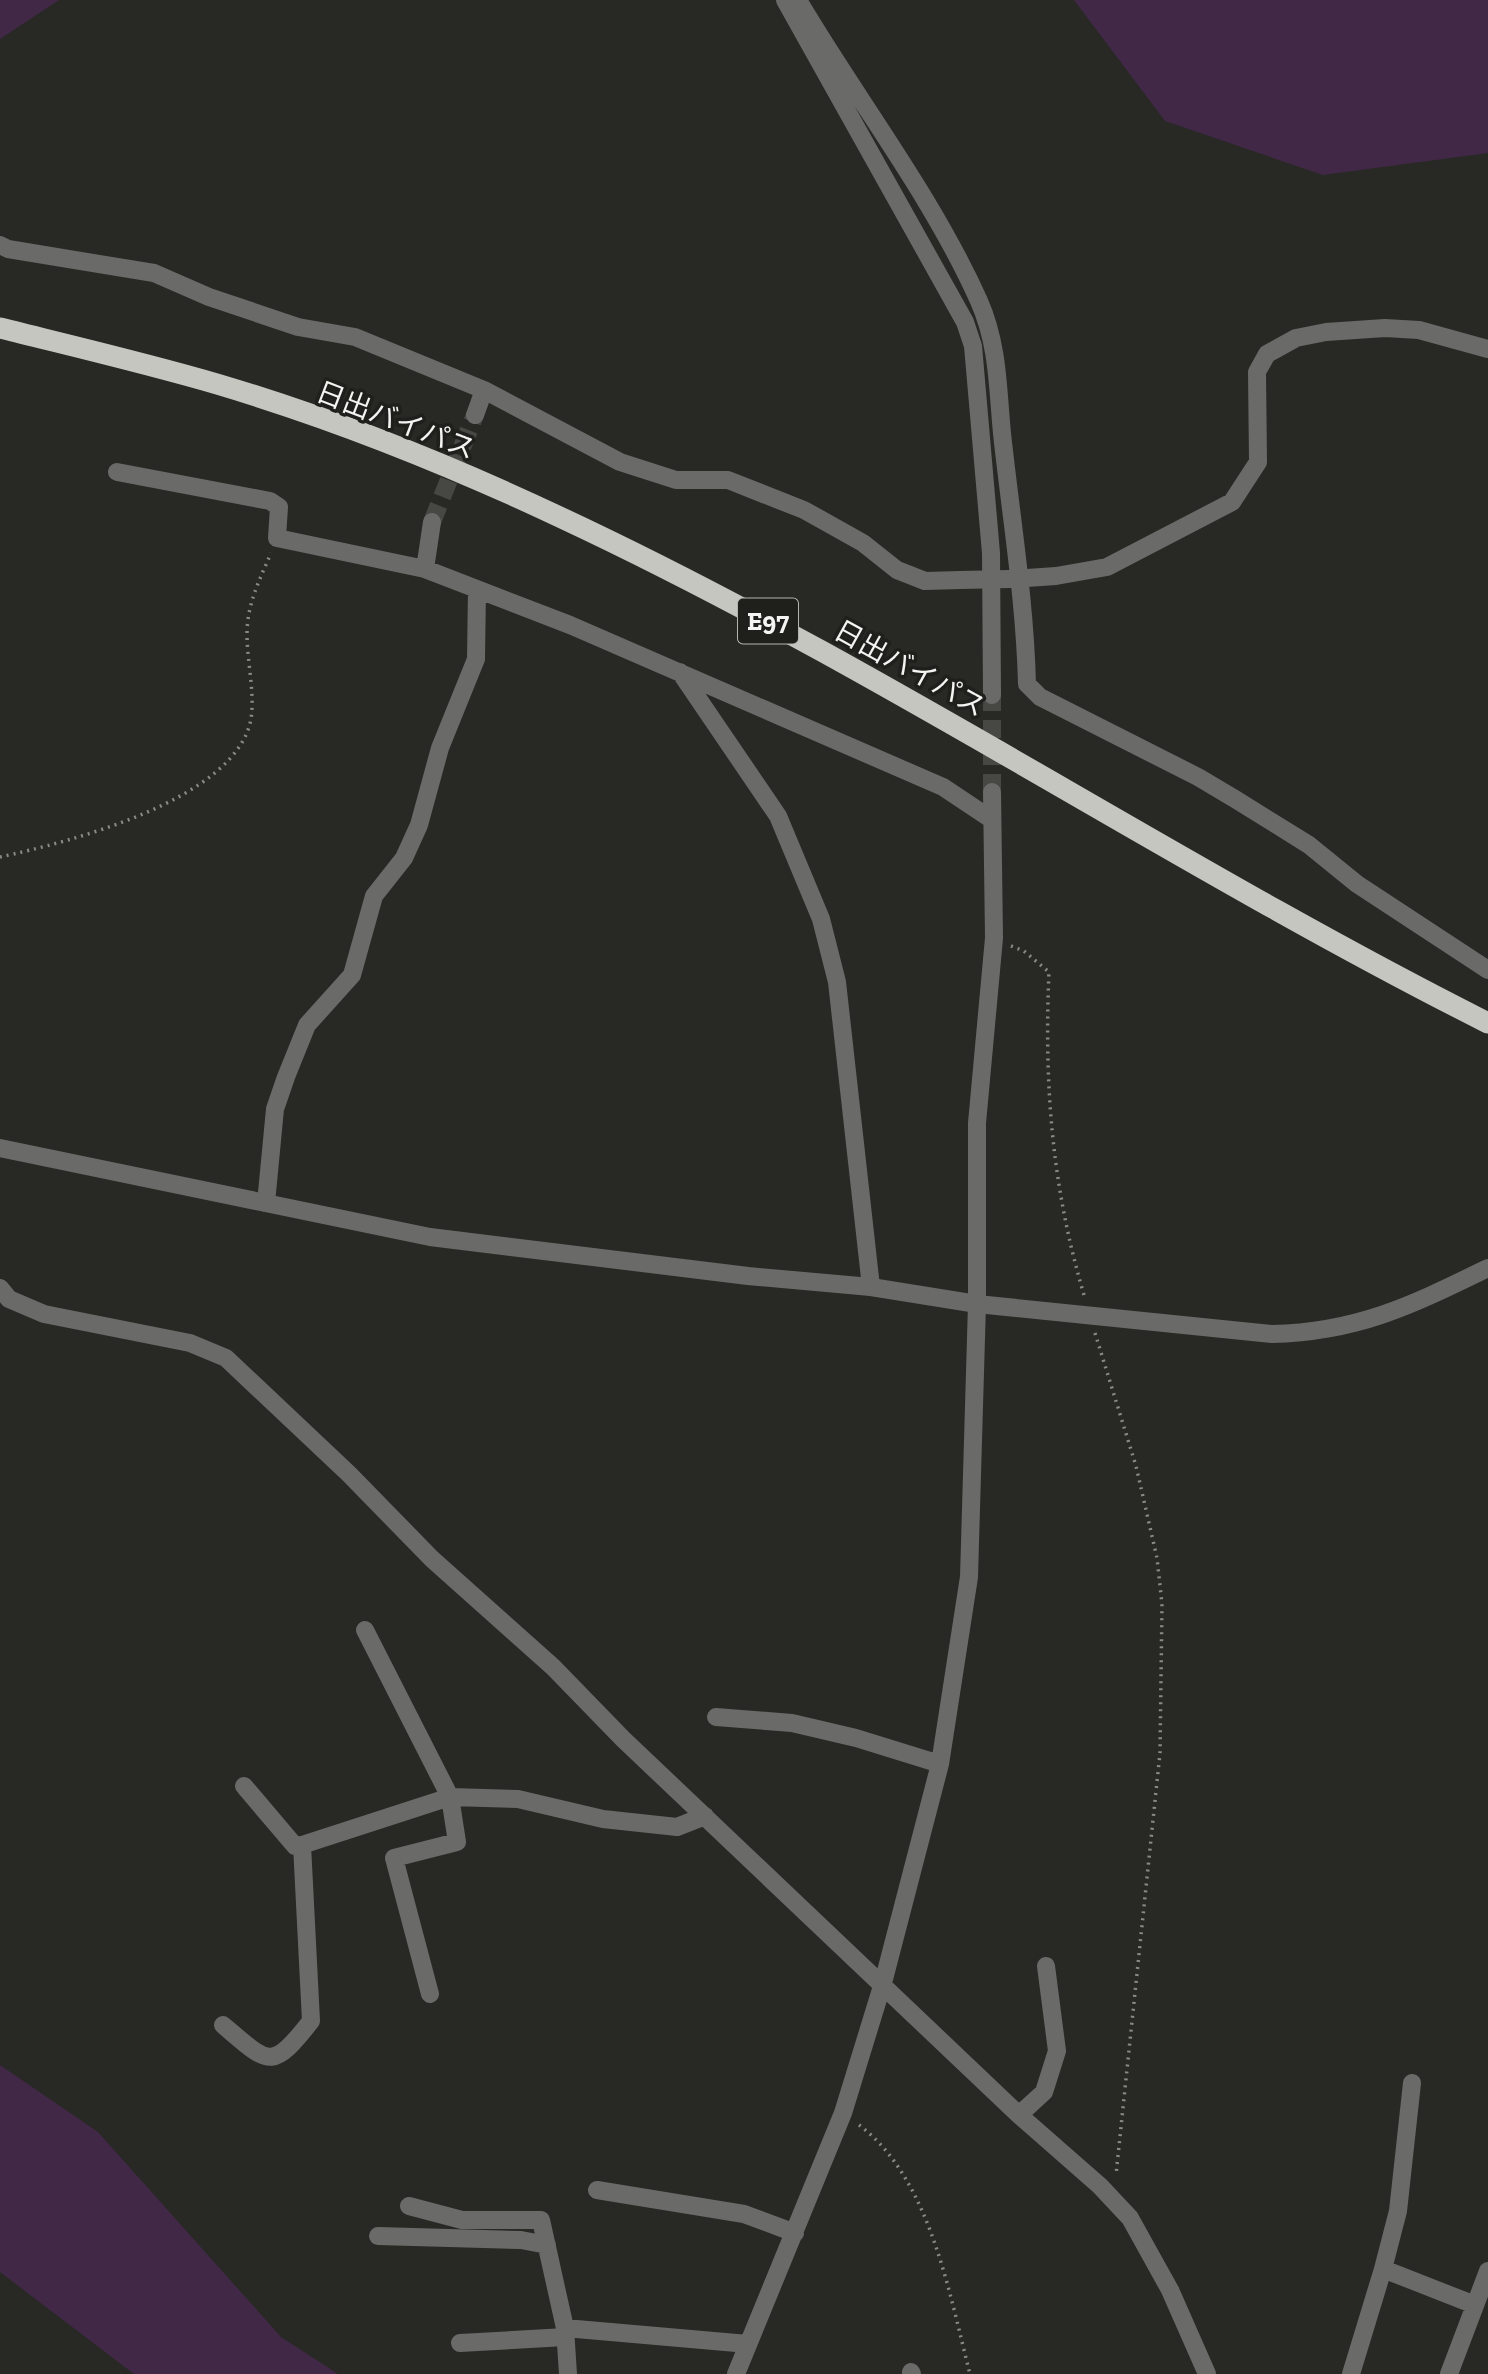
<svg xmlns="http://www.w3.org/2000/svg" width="1488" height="2374" font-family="'Zilla Slab','Noto Sans JP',serif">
	<rect width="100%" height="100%" fill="#282924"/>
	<path fill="#412847" d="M0,0H59L0,39Z
		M1074,0H1488V153L1323,175L1165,121Z
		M0,2065L98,2132L281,2337L338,2374H134L0,2272Z"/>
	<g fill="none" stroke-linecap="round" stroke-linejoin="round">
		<path stroke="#474843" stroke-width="18" stroke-dasharray="18 9" stroke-linecap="butt" d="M432,522L475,415
			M992,792V695"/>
		<path stroke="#898a86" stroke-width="3.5" stroke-dasharray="2 5" stroke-linecap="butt" d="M0,857C69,842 236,800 251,719C255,692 247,662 247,634C247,604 260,579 271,553
			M1011,946L1024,951L1049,972C1044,1085 1052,1187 1084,1295
			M1095,1333L1136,1466L1157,1558L1162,1604L1160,1753L1116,2175
			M859,2125C930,2178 949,2293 970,2374"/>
		<path stroke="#6a6a68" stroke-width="18" d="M785,0L965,322L973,346L991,553L992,695
			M798,0C857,100 931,194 979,301C1001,351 997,399 1004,451C1013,530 1025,605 1027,684L1040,697L1198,777L1235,799L1309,845L1357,884L1488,970
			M0,245L8,249L154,273L209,297L298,327L355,337L484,390L620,462L676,480H728L804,510L863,543L897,570L925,581L960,580
			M475,415L484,390
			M117,472L270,501L279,507L277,538L425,569L570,625L943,787L991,819
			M425,569L432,522
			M1013,579L1056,576L1107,567L1232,502L1258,462L1257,372L1267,354L1296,338L1326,332L1385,328L1419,330L1488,349
			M680,672L778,816L821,919L837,982L871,1287
			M266,1203L275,1109L286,1077L307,1025L352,975L374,896L404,858L419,825L440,748L476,659L477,589
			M0,1288L9,1299L44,1314L190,1343L226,1358L349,1474L432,1559L553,1667L623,1739L1019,2115L1100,2186L1130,2218L1170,2290L1207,2374
			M716,1717L792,1723L856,1738L940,1764
			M244,1786L295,1846L302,1845
			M430,1994L394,1858L457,1842L450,1797L518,1799L603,1819L677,1827L705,1816
			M223,2025C269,2064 271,2072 311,2021L302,1845L450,1797L365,1630
			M1019,2115L1044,2092L1057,2051L1046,1966
			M597,2190L744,2214L795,2233
			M409,2206L462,2220H541L565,2328L748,2344
			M378,2236L521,2240L547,2245
			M1383,2269L1398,2211L1412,2083
			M565,2328L568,2374
			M460,2343L565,2337
			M911,2372L912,2374
			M736,2374L843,2113L883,1983L940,1764L969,1577L977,1304V1123L994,938L992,792
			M1351,2374L1383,2269L1475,2305
			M1449,2374L1488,2271"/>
		<path stroke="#6a6a68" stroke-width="18" d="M0,1148L430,1237L748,1276L871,1287L977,1304L1272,1334C1358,1332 1412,1305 1488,1268"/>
		<path stroke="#c5c6c0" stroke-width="21" d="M0,328C72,346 145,363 217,384C335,419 452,466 564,519C882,668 1174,865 1488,1023"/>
		<path stroke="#6a6a68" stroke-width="18" d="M960,580L1010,579"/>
	</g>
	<g text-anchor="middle" stroke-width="7" stroke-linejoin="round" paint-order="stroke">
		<rect fill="#1f1f1b" stroke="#b4b5b2" stroke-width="2" x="738" y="598.5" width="60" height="45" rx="5"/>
		<g font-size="26" font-weight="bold" fill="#f4f5f2">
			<text x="768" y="630">E97</text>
		</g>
		<g font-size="28" fill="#f4f5f2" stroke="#1f1f1b">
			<text transform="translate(396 420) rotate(21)" y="10">日出バイパス</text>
			<text transform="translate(910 668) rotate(29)" y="10">日出バイパス</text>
		</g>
	</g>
</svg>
